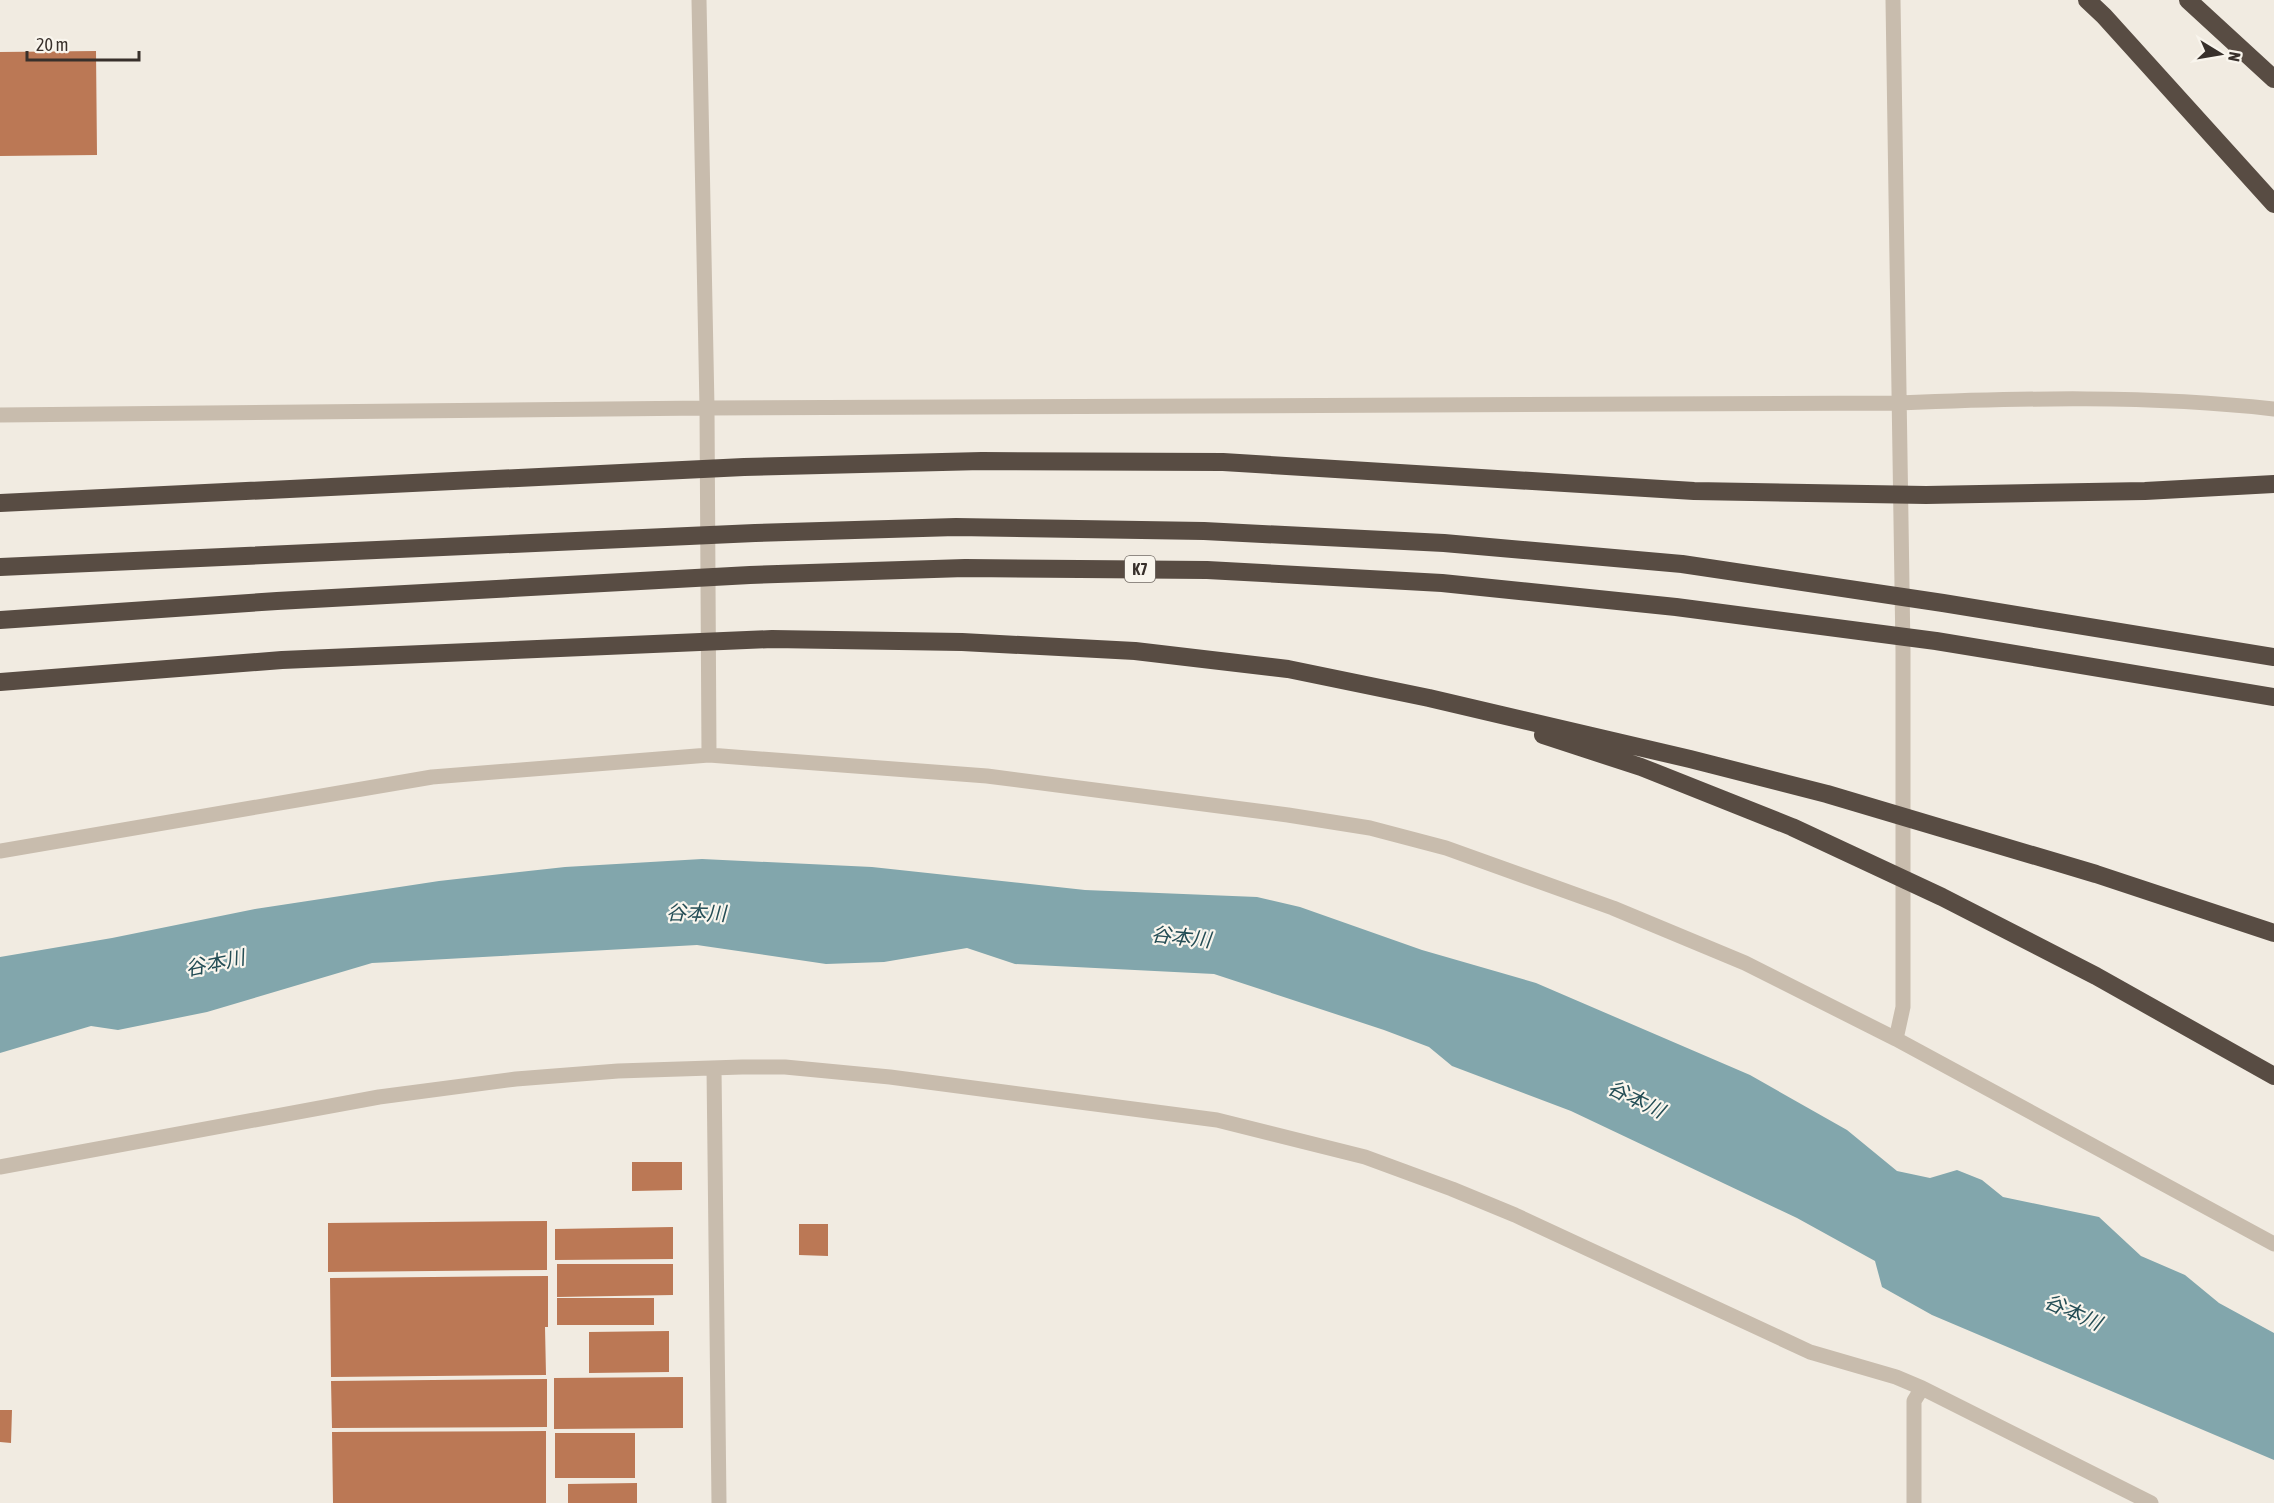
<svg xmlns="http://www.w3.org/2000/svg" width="2274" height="1503" font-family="'Asap Condensed','Noto Sans JP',sans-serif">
	<rect width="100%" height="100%" fill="#f1ebe1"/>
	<path fill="#82a6ac" d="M702,859L872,867L1085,890L1257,897L1300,907L1422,950L1536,983L1750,1075L1847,1130L1897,1171L1930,1178L1957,1170L1982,1180L2003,1197L2099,1217L2141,1256L2185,1275L2219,1303L2274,1333V1460L1932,1315L1882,1287L1875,1261L1797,1218L1571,1111L1452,1066L1429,1047L1384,1030L1214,974L1015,964L967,948L884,962L826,964L697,945L392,962L372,963L207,1012L118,1030L91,1026L0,1053V957L112,938L255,909L439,881L565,867Z"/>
	<path fill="#bb7855" d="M96,51L97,155L0,156V52Z
		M632,1162H682V1190L632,1191Z
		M547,1221V1270L328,1272V1223Z
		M799,1224H828V1256L799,1255Z
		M673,1227V1259L555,1260V1229Z
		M557,1264H673V1295L557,1297Z
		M548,1276V1327H545L546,1375L331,1377L330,1278Z
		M557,1298H654V1325H557Z
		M669,1331V1372L589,1373V1332Z
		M683,1377V1428L554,1429V1378Z
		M547,1379V1427L332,1428L331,1381Z
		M0,1410H12L11,1443L0,1442Z
		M546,1431V1503H333L332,1432Z
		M555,1433H635V1478H555Z
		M637,1483V1503H568V1484Z"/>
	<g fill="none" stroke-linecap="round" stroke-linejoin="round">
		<path stroke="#c8bcad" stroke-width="15" d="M699,0L707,408L709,755
			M1893,0L1903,651V1007L1896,1039
			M0,415L707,408L1898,403C2023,398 2149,395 2274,409
			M0,851L432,777L709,755L987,776L1288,815L1370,828L1446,848L1613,908L1745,963L1896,1039L2274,1244
			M714,1068L719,1503
			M0,1167L379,1097L516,1079L618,1071L742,1067H785L890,1077L1217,1120L1365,1157L1452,1189L1515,1215L1810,1352L1896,1377L1922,1388L2151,1503
			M1914,1503V1401L1922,1388"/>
		<path stroke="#584c43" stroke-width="18" d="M2087,0L2104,16L2274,204
			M2188,0L2274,79
			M0,503L744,467L982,461L1223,462L1694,491L1926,495L2145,491L2274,484
			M0,567L755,533L956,527L1204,531L1444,543L1682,564L1943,603L2274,657
			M0,620L277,601L750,575L965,568L1207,570L1442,583L1676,607L1936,641L2274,697
			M0,682L282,660L772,639L962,642L1135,651L1288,669L1429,698L1690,759L1827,794L2096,874L2274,933
			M1543,735L1641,767L1792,827L1942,897L2096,976L2274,1076"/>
	</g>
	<g text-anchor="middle" stroke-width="4.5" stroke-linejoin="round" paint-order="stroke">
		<rect fill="#f9f5ed" stroke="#726b65" stroke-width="1.5" x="1125" y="556" width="30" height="26" rx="4.5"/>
		<g font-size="16" font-weight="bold" fill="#38302b">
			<text x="1140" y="575">K7</text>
		</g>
		<g font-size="20" font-style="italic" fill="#244d55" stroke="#f9f5ed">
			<text transform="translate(696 913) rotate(1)" y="7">谷本川</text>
			<text transform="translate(1181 937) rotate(6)" y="7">谷本川</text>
			<text transform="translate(215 963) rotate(-12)" y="7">谷本川</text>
			<text transform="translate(1636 1099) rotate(26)" y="7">谷本川</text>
			<text transform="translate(2073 1312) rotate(24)" y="7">谷本川</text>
		</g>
	</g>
	<g transform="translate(2220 54) rotate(101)" stroke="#f9f5ed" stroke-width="4.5" paint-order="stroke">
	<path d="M0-4.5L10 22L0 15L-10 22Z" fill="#38302b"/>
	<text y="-9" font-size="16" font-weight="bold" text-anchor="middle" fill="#38302b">N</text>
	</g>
	<path d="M27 51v9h112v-9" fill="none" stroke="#38302b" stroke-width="3"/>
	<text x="36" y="51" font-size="18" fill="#38302b" stroke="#f9f5ed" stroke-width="4.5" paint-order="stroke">20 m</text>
</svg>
